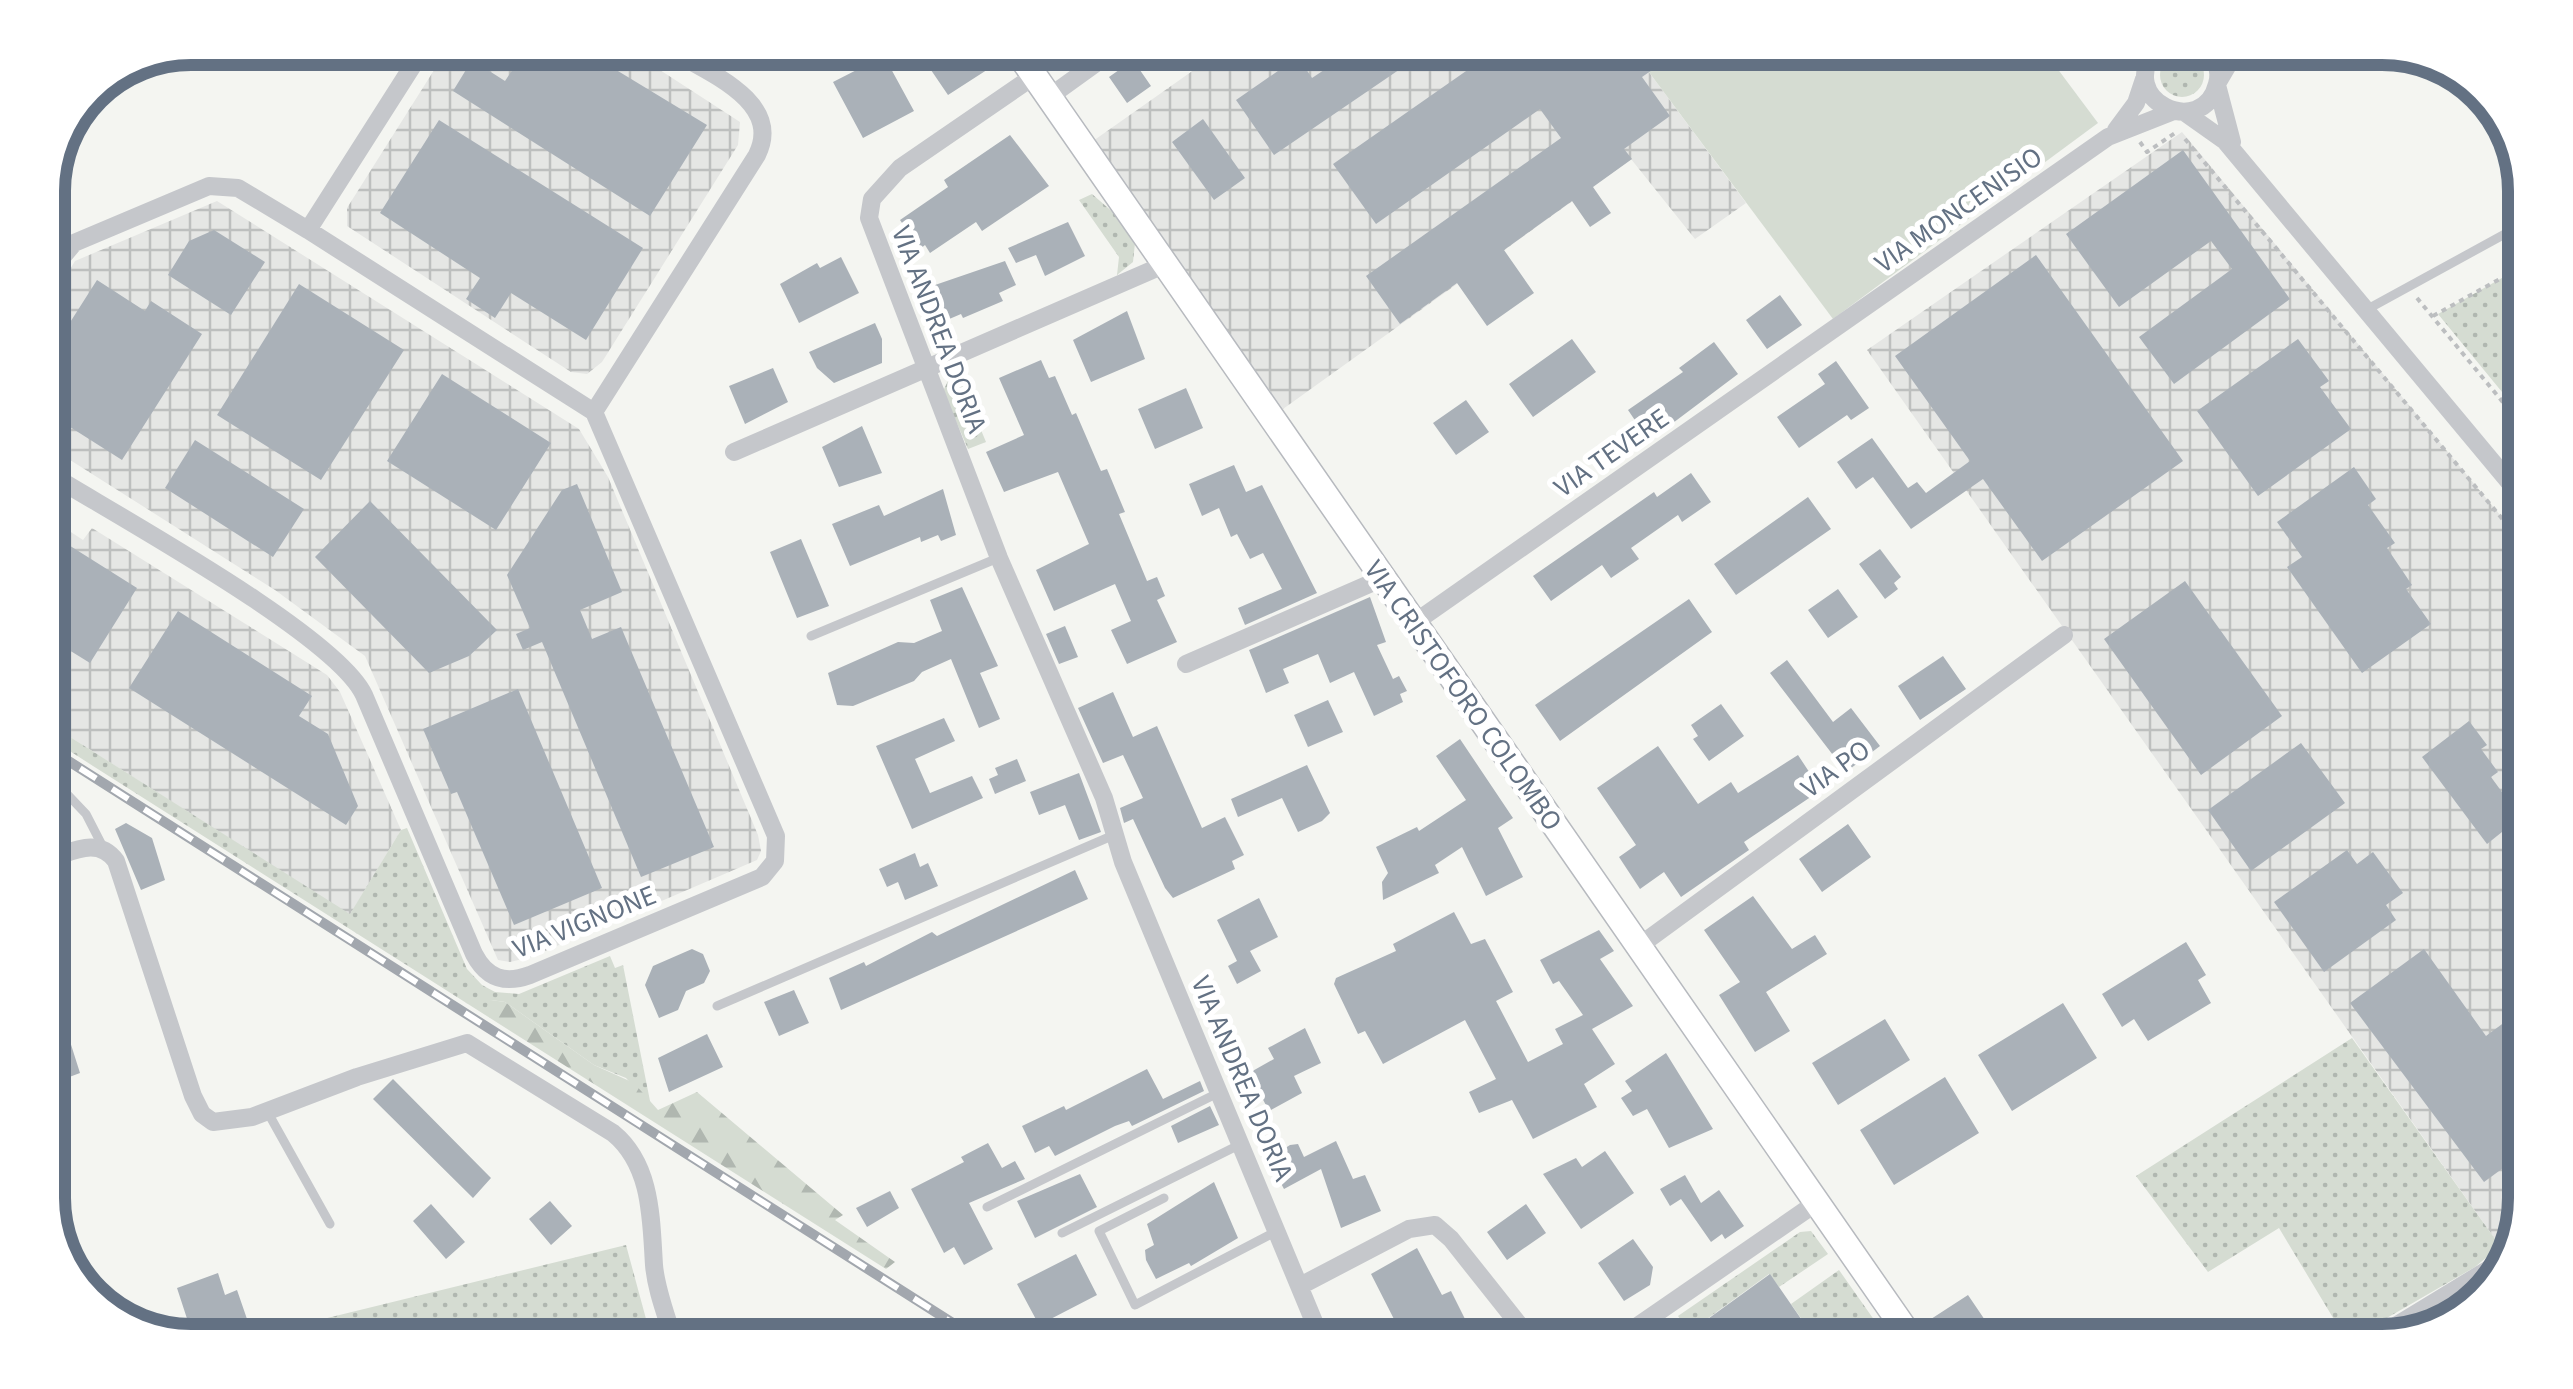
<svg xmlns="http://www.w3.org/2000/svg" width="2573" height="1389" font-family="'Source Sans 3',sans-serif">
	<defs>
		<pattern id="industrial-grid" width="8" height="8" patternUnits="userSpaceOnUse" patternTransform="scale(2.5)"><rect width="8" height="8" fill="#e5e6e4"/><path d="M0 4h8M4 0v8" fill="none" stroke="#bdbfbe"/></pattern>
		<pattern id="grass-dots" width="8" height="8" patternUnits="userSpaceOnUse" patternTransform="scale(2.5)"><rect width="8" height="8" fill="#d5dcd2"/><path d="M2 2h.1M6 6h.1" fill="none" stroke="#b0b7b0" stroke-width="1.8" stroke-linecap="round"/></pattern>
		<pattern id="forest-firs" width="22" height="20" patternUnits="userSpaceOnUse" patternTransform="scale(2.5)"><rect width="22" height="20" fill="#d5dcd2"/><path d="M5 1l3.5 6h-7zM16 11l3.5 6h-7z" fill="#b0b7b0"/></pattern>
	</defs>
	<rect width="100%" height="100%" fill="#f4f5f1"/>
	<path fill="url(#industrial-grid)" d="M448,48H626L740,122L738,145L602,362L587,374L571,372L347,226V208Z
		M1225,48H1631L1746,203L1695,239L1631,159L1283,409L1093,141Z
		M2182,132L2525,545V1198L2517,1236L2500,1246L1867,350Z
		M217,201L579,429L608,477L758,835L761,851L757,860L531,957L510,962L498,960L365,656L275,590L48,446V306L75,261Z
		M48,517L83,540L92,528L327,675L340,692L401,830L350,915L48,723Z"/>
	<path fill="url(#grass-dots)" d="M2160 75a22 22 0 1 1 44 0a22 22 0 1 1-44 0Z
		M1092,194L1115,214L1135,243L1133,262L1117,275L1119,257L1079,200Z
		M2525,265V420L2438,314Z
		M959,377L986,442L968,449L943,391L948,381Z
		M48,723L350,914L401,830L407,828L467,969L482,985L495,992L519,994L610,956L615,968L623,965L651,1106L626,1078L594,1065L505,1002L491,1000L490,1018L93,766L48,737Z
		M2352,1038L2500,1246L2475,1267L2347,1341L2279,1228L2208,1272L2136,1176Z
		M1811,1231L1828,1254L1779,1287L1769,1274L1689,1332L1678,1316L1800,1232Z
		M626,1245L652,1341H269L266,1333Z
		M1839,1270L1889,1341H1817L1791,1304Z"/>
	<path fill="url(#forest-firs)" d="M491,1000L505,1002L594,1065L634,1083L658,1110L697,1092L843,1215L835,1220L895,1262L886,1269L490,1018L485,1010Z"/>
	<path fill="#d5dcd2" d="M1631,48H2042L2098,123L1833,319Z"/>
	<path fill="#aab1b8" d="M527,48H580L707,125L650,216L453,91L472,60L505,81Z
		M916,48H980L993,66L948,95Z
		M1330,48H1431L1274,155L1236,100L1298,57L1312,78L1339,60Z
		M1499,48H1684L1642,77L1670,116L1624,149L1632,159L1593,187L1611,213L1590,227L1572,201L1504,250L1534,293L1487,326L1457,283L1400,324L1366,276L1561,138L1540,109L1376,224L1333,164Z
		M884,56L914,111L863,138L833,82Z
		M1133,60L1151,86L1127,103L1109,77Z
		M1203,119L1245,178L1214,200L1172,142Z
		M439,120L643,248L586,340L511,293L495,318L466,299L480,278L380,213Z
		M1010,135L1049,186L982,231L976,222L930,253L925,245L920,249L900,220L948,187L944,180Z
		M2183,150L2290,299L2174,384L2139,337L2232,269L2211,241L2119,307L2066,234Z
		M1068,222L1085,256L1045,276L1036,255L1016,263L1008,248Z
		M214,230L265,262L231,315L168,275L189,241Z
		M2036,255L2183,461L2042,561L1983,479L1911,529L1873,477L1856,489L1837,462L1872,438L1908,488L1917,482L1926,493L1970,461L1895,356Z
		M841,257L859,293L799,323L780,284L817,263L820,268Z
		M1005,261L1016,285L999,293L1003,301L963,318L961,314L947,320L935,285Z
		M97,280L145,311L151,301L202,334L122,460L48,413V357Z
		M299,284L404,350L321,480L217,415Z
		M1780,295L1802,325L1767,349L1746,320Z
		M1127,311L1145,359L1091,382L1073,340Z
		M875,323L882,339V363L834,383L817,368L809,352Z
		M1572,339L1596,372L1533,417L1509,384Z
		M2298,339L2329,381L2320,387L2351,429L2258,496L2197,411Z
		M1714,342L1738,374L1649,441L1628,410L1683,372L1679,368Z
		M1041,360L1049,378L1055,376L1072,415L1076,413L1101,471L1107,469L1125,512L1119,514L1147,581L1157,577L1165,596L1157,600L1177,642L1127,664L1111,630L1131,621L1115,584L1054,611L1036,570L1089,544L1058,472L1004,492L986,452L1024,435L999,378Z
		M1836,361L1869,408L1851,420L1847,415L1799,448L1777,417L1825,384L1818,374Z
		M773,368L788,402L745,424L729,386Z
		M442,374L551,443L496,530L387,461Z
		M1186,388L1203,428L1155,449L1138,409Z
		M1466,400L1489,432L1456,455L1433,423Z
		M862,426L882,473L839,487L822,447Z
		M195,440L304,509L273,557L165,488Z
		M1234,465L1246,492L1262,485L1317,593L1245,625L1238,608L1282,589L1263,553L1250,559L1237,534L1231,537L1219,508L1202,516L1189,484Z
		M2354,467L2376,499L2368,505L2395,543L2387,548L2412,585L2406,589L2431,624L2362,673L2287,567L2302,557L2277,522Z
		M1691,473L1711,502L1682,522L1678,515L1631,548L1639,559L1611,578L1602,565L1551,601L1533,576L1654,492L1657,497Z
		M577,484L622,592L580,610L592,639L621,627L714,847L641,877L542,642L523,650L516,634L530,628L507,575L562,490Z
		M943,489L956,535L941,541L938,535L921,542L920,537L850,566L832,524L879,505L884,516Z
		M1808,497L1831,529L1736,595L1714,564Z
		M370,501L497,630L469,656L429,673L315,557Z
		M48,532L137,588L90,663L48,637Z
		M801,539L829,606L797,618L770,552Z
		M1880,549L1901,577L1894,583L1898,589L1885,599L1859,564Z
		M2185,581L2282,716L2201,775L2104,639Z
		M962,587L998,666L980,673L1000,719L979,728L951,659L922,672L914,681L853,706L837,705L828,673L898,642L914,643L942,631L930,600Z
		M1838,589L1858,617L1828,638L1808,610Z
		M1370,597L1386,642L1377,645L1393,679L1399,676L1407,691L1400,694L1403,702L1374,716L1354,672L1330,683L1318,654L1283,669L1289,683L1266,693L1249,650Z
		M1689,599L1712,632L1560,741L1535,705Z
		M178,611L312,696L299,716L328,734L358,806L346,825L129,688Z
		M1065,626L1078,657L1059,664L1046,634Z
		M1943,656L1966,689L1920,720L1898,686Z
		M1787,660L1833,722L1851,708L1880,746L1846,772L1770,673Z
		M518,689L602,888L514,925L457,792L451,794L423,729Z
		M1113,692L1133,737L1157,726L1202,828L1225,817L1244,855L1232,861L1235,869L1173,898L1165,888L1133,819L1124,823L1120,808L1143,798L1123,755L1103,763L1078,708Z
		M1328,700L1343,732L1308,747L1294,715Z
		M1721,704L1744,736L1709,761L1693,739L1698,736L1691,725Z
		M944,718L955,741L915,759L930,793L972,776L983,798L912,829L876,746Z
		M2469,721L2487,745L2481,749L2498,772L2491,777L2510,803L2504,807L2525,835L2512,844L2502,832L2487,844L2422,757Z
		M1460,739L1513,818L1498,828L1523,877L1486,896L1462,847L1435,865L1439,873L1383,900L1382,882L1388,873L1376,847L1417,827L1419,831L1466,800L1436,756Z
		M2301,743L2345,803L2251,871L2208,810Z
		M1658,746L1698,804L1731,782L1738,793L1798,755L1821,790L1744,842L1749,850L1681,897L1664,872L1640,889L1619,857L1636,845L1597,788Z
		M1017,759L1026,781L995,794L989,779L998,775L995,768Z
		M1307,765L1330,813L1322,821L1298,832L1282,798L1238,817L1231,799Z
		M1079,773L1101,832L1079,840L1065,805L1039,815L1030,792Z
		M126,823L152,838L165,880L141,890L115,829Z
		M1848,824L1871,857L1822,892L1799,859Z
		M2347,850L2357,864L2373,852L2403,893L2386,905L2396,920L2324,972L2274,902Z
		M915,853L920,867L928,863L938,886L905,900L898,882L887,887L879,869Z
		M1075,870L1088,899L841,1010L829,978L864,962L866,966L932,932L937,936Z
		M1753,896L1792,949L1815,935L1827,954L1766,992L1790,1031L1755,1052L1719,995L1740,982L1704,930Z
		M1259,898L1278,937L1250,951L1261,971L1237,984L1228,966L1237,961L1217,920Z
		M1454,912L1471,944L1485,939L1513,992L1496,1001L1528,1062L1563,1044L1555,1029L1583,1015L1559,981L1553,984L1540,960L1599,930L1614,951L1600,959L1633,1006L1592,1029L1615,1064L1584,1084L1597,1107L1533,1139L1512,1100L1479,1113L1469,1092L1496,1079L1465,1020L1383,1064L1365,1031L1358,1034L1334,984L1336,978L1396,951L1393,944Z
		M2186,942L2206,975L2198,980L2211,1003L2148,1041L2134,1019L2122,1027L2102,994Z
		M692,949L703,954L710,971L704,983L686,991L678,1010L659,1018L645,985L653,966Z
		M2424,949L2486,1036L2525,1007V1152L2484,1182L2350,1003Z
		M794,990L809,1023L779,1036L764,1002Z
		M2063,1003L2097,1058L2012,1111L1978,1055Z
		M61,1013L80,1073L48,1085V1018Z
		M1885,1019L1910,1060L1838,1105L1812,1063Z
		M1305,1028L1321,1063L1294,1076L1302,1093L1269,1111L1249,1073L1274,1059L1268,1048Z
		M707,1034L723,1067L669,1092L658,1058Z
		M1666,1053L1713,1129L1669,1148L1647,1109L1633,1116L1621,1098L1632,1091L1625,1081Z
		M1147,1069L1163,1099L1200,1081L1204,1091L1132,1126L1129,1121L1115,1126L1055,1156L1049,1146L1035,1153L1022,1126L1064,1106L1066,1110Z
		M1945,1077L1979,1133L1894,1185L1860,1130Z
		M393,1079L491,1178L473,1198L373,1099Z
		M1210,1106L1219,1125L1178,1143L1171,1126Z
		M1336,1141L1353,1179L1365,1175L1381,1211L1341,1228L1321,1169L1284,1189L1268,1159L1290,1145L1298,1144L1304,1157Z
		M988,1143L1002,1168L1015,1161L1025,1179L969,1203L993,1249L964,1265L954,1247L944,1253L911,1189L964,1162L961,1157Z
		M1605,1151L1634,1193L1581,1229L1543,1174L1576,1158L1582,1167Z
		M1080,1174L1097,1207L1035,1238L1017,1201Z
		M1685,1175L1701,1203L1719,1190L1744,1226L1725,1239L1722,1234L1711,1242L1681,1199L1670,1206L1660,1189Z
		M1214,1182L1238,1238L1191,1266L1189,1263L1156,1279L1146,1260L1145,1250L1154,1245L1147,1224Z
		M890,1191L899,1208L867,1227L856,1208Z
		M550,1201L572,1226L551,1245L529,1219Z
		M431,1204L465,1242L446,1259L413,1221Z
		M1526,1204L1546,1233L1507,1260L1487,1232Z
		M1633,1239L1653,1267L1650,1285L1624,1301L1598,1263Z
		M1417,1248L1442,1295L1451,1291L1467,1323L1430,1342H1369L1398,1327L1371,1274Z
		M1076,1254L1097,1295L1039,1325L1017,1284Z
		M218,1273L225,1295L237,1290L247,1319L194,1340L177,1288Z
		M1770,1274L1817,1342H1772L1762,1327L1741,1342H1676Z
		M1968,1295L1989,1326L1966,1342H1946L1931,1319Z"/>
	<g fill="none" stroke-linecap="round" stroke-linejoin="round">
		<g stroke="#b7babf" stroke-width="28">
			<path id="secondary" d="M1015,48L1913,1341"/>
		</g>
		<path stroke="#bcbec0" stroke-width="4" stroke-dasharray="5 5" stroke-linecap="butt" d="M2185,139L2525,546
			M2140,142L2147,152L2175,133
			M2417,298L2525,429
			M2433,316L2525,265"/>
		<path stroke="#c5c7cb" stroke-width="9" d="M2366,310L2525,223
			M811,636L998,558
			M48,774L86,814L104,849
			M717,1006L1114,835
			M267,1111L330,1224
			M1164,1198L1099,1231L1135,1305L1277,1231
			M987,1207L1218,1093
			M1062,1233L1241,1144"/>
		<path stroke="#c5c7cb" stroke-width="18" d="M2157,48C2113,100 2203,141 2217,84C2221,70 2216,58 2206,48
			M1034,76L900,168L872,199L869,218L999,558L1104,798L1123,862L1322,1341
			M2218,82L2238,48
			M2217,85L2232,142
			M1049,97L1117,48
			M2184,112L2225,141L2525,501
			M2116,130L2136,103L2144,79
			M308,230L594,412
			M48,274L74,243L209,186L238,188L308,230L424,48
			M734,452L1166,264
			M48,473C114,514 336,635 364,695L474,954C487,979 505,984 530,975L762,877L775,861L776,836L594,412L757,155C784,100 704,71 667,48
			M1414,623L2108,137L2174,111
			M1186,664L1383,578
			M48,859C72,852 98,836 116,861L193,1096L202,1114L213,1122L252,1117L357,1077L467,1043L613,1133C652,1165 651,1219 654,1265C656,1290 667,1317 674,1341
			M1639,946L2064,635
			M1300,1286L1409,1229L1435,1225L1451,1239L1532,1341
			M1616,1341L1816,1203
			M2371,1341L2512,1255"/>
		<use href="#secondary" stroke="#fff" stroke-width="25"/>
		<g stroke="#a2a7ae" stroke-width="10">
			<path id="rail" d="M48,748L981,1341"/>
		</g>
		<use href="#rail" stroke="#fff" stroke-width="6" stroke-dasharray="19" stroke-linecap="butt"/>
	</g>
	<g text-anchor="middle" stroke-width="10" stroke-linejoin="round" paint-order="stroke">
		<g font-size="28" fill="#637183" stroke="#fff">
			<text transform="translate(1958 209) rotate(-35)" y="10">VIA MONCENISIO</text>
			<text transform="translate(940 329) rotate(69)" y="10">VIA ANDREA DORIA</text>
			<text transform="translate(1611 452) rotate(-35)" y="10">VIA TEVERE</text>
			<text transform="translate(1464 695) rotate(55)" y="10">VIA CRISTOFORO COLOMBO</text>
			<text transform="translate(1835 768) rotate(-36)" y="10">VIA PO</text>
			<text transform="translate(584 921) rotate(-22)" y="10">VIA VIGNONE</text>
			<text transform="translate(1243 1078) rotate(67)" y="10">VIA ANDREA DORIA</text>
		</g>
	</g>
	<path d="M0 0H2573V1389H0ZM191 65H2382A126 126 0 0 1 2508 191V1198A126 126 0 0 1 2382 1324H191A126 126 0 0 1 65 1198V191A126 126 0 0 1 191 65Z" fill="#fff" fill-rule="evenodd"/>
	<path fill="none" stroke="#637183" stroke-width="12" d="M191 65H2382A126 126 0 0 1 2508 191V1198A126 126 0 0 1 2382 1324H191A126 126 0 0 1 65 1198V191A126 126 0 0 1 191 65Z"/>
</svg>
